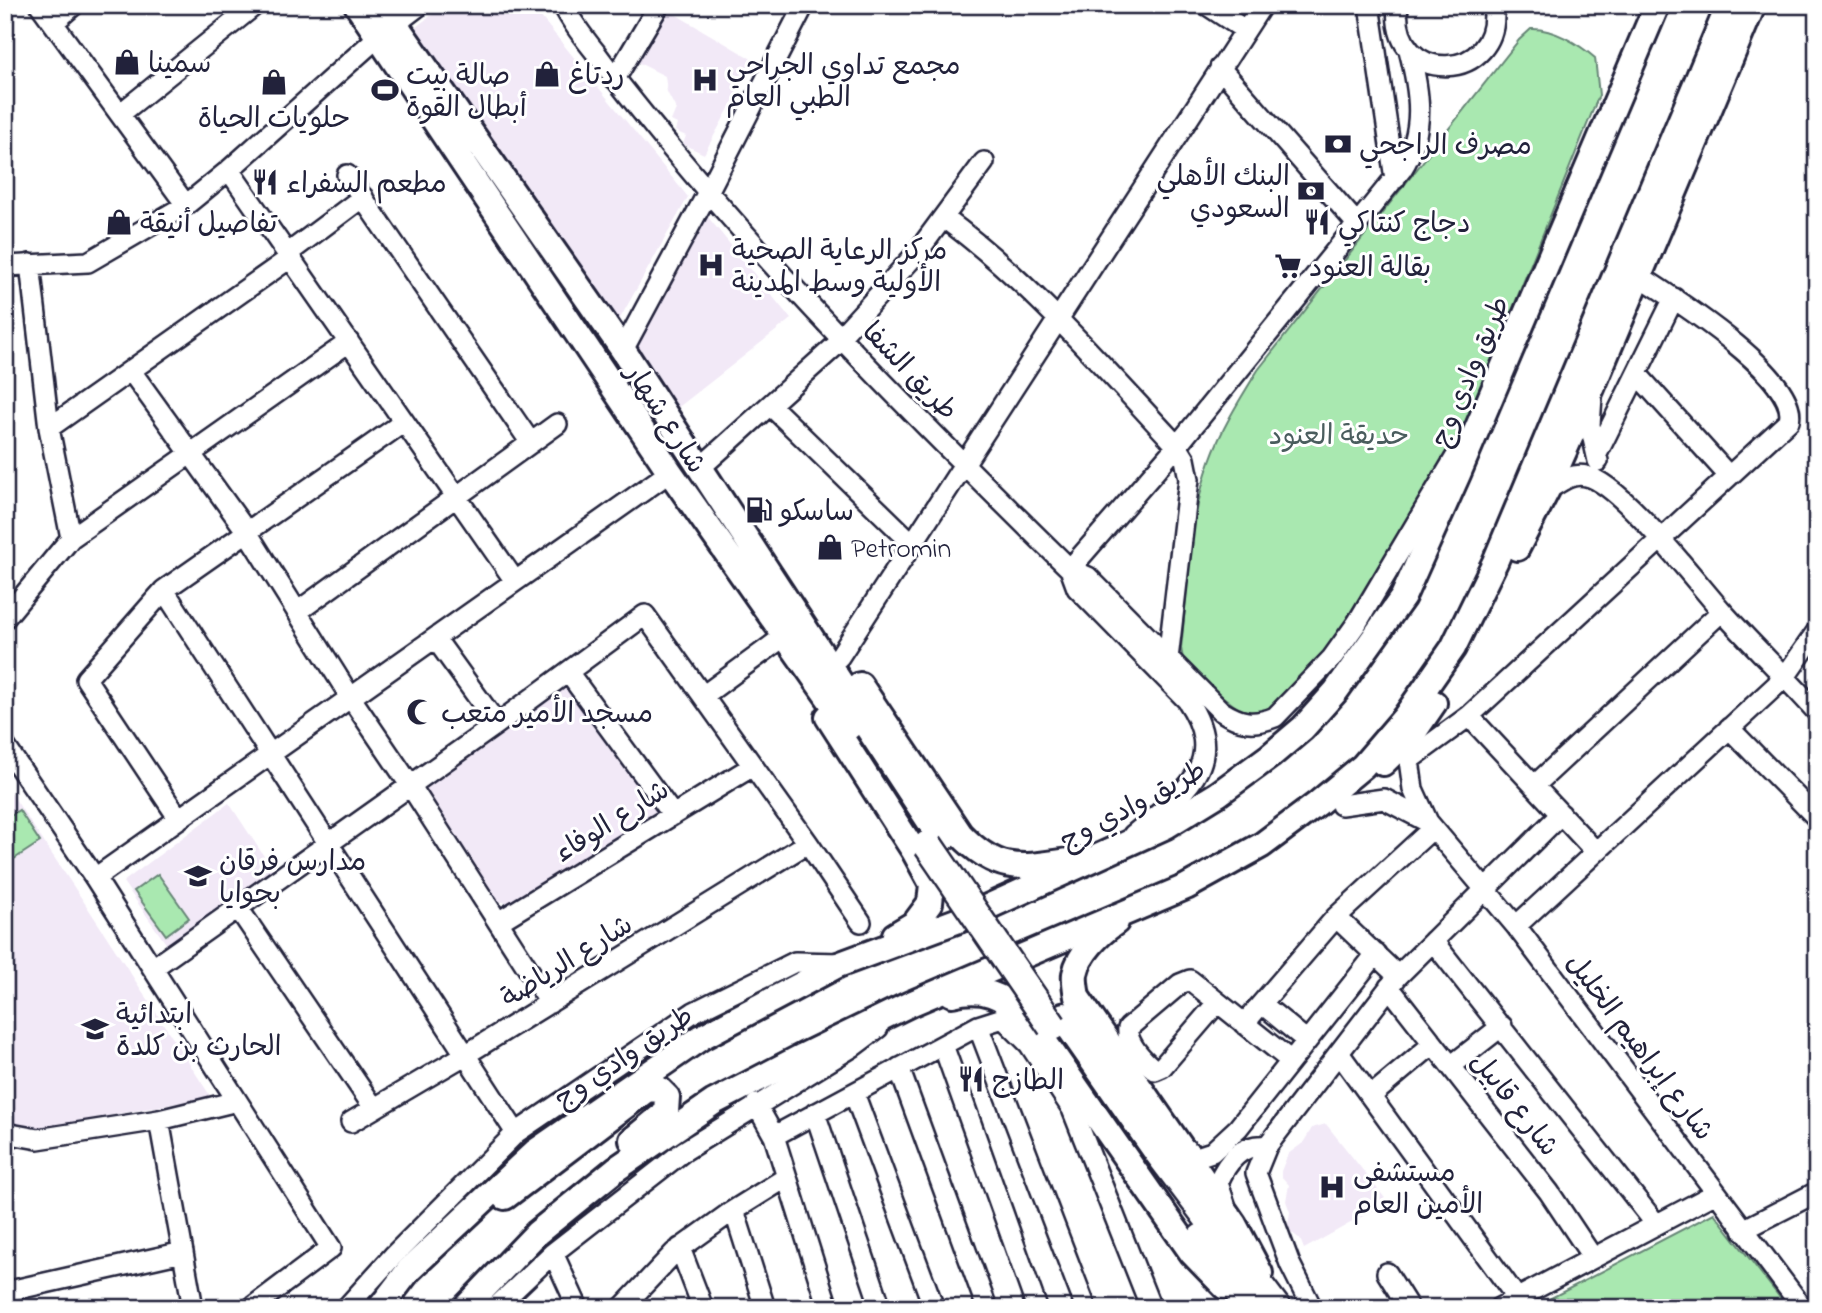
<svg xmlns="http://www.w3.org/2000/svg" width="1822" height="1313" font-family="'Indie Flower','Playpen Sans Arabic',sans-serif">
	<rect width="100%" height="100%" fill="#fff"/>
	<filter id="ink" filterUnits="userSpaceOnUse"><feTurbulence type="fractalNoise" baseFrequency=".0143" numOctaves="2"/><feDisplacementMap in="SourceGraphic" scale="14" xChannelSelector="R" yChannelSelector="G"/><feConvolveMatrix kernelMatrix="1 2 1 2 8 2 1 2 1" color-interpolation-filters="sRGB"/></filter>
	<g filter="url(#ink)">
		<path fill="#f2e9f7" d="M445,5H531L688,197L618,322L412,30Z
			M663,7L755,61L704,154L683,144L686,136L675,131L677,124L671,121L676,109L667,92L665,76L637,62Z
			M703,211L791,319L671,413L631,348Z
			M564,683L661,814L521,900L508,903L498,901L491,896L425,788L426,783Z
			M5,784L88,908L211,1097L36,1129L5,1123Z
			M229,803L273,870L167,945L123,882Z
			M1326,1124L1388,1202L1304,1249L1300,1239L1291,1232L1288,1225L1290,1212L1286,1201L1289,1185L1281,1176V1171L1288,1154L1303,1143L1312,1128Z"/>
		<path fill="#a9e8b0" stroke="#668576" stroke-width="2" d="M1531,29C1553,28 1579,44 1595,58L1599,95L1471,412L1328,651L1269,714L1244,713L1201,680L1183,659L1181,648C1188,586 1189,520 1210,461C1221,429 1240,399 1258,370L1519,40Z
			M19,810L40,842L5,865V819Z
			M158,874L189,918L166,935L134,891Z
			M1714,1213L1788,1308H1532Z"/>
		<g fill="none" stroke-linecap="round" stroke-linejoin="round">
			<g stroke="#22223b" stroke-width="24">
				<path id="minor" d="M40,5L186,205
					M563,5C572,23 584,38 596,53C620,86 646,117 672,149C795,297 932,434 1070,569L1088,577L1221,711C1240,723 1253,726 1275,717L1332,658L1357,623L1455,458
					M1207,5L1245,30
					M1369,5L1395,179
					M1398,5C1389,89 1505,83 1493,5
					M53,23L74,5
					M1220,68L1357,224
					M615,79L659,5
					M120,114L255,5
					M229,170L515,581
					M347,175L531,443
					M944,218C1031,282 1103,367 1177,446L1185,459L1189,479L1168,659
					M287,254L363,197
					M30,264L49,428L71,538
					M5,266L88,262L186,205L229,170L378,37L420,5
					M841,336L916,254L984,162
					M623,350L708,192L804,5
					M131,371L247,532L351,698L410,785L550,1003
					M1637,374L1728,475
					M1592,397L1590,425L1598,461
					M771,406L912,543
					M49,428L290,258
					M1597,454L1674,298
					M700,468L843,339
					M1547,490C1559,483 1572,472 1586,476C1621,483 1695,581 1721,610C1752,645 1786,677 1817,712
					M1070,569L1177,446L1402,169C1426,131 1420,92 1409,50
					M1070,569L1077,588L1187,700C1231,766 1180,795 1133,835
					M164,590L516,1133
					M297,612L557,424
					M5,618L71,538L349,342
					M435,638L497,724
					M839,657L1262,5
					M568,672L673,815
					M703,696L786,635
					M1469,716L1596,852
					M1729,728L1817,818
					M5,746L95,878L331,1248L251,1308
					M1411,748L1409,760L1413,789L1428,822L1516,926L1803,1308
					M1409,760L1469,716L1789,421C1801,378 1670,296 1638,275
					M1534,786L1722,611
					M1341,805L1384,799L1428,822
					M179,819L86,679L164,590L404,422
					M95,878L670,472
					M238,908L374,1108
					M1336,917L1398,976
					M498,922L753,766
					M1516,926L1785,677L1817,631
					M1433,941L1656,1224
					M153,968L497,724L645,615L808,843L861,922
					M1389,987L1549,1192L1593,1258
					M1217,1003L1162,1067L1155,1070C1143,1060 1126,1043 1128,1028L1180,984L1190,980L1291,1061
					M1262,1004L1307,1041
					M1244,1024L1336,917L1433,828
					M978,1026L1086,1308
					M943,1045L1037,1308
					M1339,1053L1517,1298
					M1451,1066L1502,1026
					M899,1068L987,1308
					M854,1093L934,1308
					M1371,1096L1433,1044
					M756,1104L774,1136
					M815,1113L881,1308
					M159,1120L193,1308
					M351,1122L465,1055L808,843
					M5,1133L38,1139L159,1120L237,1101
					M1183,1147L1197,1157L1212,1152L1238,1128L1376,954
					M1225,1204L1218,1183C1227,1161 1242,1143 1267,1146
					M734,1210L765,1308
					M1743,1230L1817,1192
					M680,1248L703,1308
					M553,1253L578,1308
					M1387,1273L1409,1308
					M5,1292L183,1252
					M346,1308L393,1256L516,1133L694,1012L795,962L842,963
					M495,1308L553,1253L684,1151L854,1046L878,1028
					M622,1308L674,1253L731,1212L787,1177
					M828,1308L774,1136L978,1026L1003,1018L1029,1044L1072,1109L1151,1308
					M1312,1308L1290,1264L1256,1173L1267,1146L1398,976L1561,814
					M1499,1308L1716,1193"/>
			</g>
			<g stroke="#22223b" stroke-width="30">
				<path id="major" d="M357,5L670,472L849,727
					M382,5L623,350L863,717
					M1517,548L1547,490L1592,388L1753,5
					M860,685L960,834C1000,876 1024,867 1076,860
					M828,717L914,851L932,884L930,903L915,923L895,935
					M1383,763L1412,735L1434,703
					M1116,922C1100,933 1079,953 1075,974C1074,981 1076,990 1077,997L1234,1224L1260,1273
					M952,994C984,986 1001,996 1026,1015L1192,1253L1225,1287
					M505,1197L645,1091L650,1089L660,1090L667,1097L666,1112L632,1140
					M380,1308L409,1270L535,1152L702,1037L838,965L959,920L1166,826L1218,794L1270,756L1303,728L1336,691L1403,597L1458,474L1657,5
					M465,1308L537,1233L616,1169L714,1102L803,1056L910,1004L1186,887L1262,845L1317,804L1363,766L1405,717L1453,648L1495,562L1729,5"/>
			</g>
			<g stroke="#22223b" stroke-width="33">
				<path id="highway" d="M863,717L942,837
					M1064,1017L1157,1150L1276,1308
					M1202,1238L1250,1308"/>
			</g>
			<use href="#minor" stroke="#fff" stroke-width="19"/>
			<use href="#major" stroke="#fff" stroke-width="24"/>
			<use href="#highway" stroke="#fff" stroke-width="28"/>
			<g stroke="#22223b" stroke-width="33" stroke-linecap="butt">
				<path id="highway-bridge" d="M928,845L1052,1026"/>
			</g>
			<use href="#highway-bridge" stroke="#fff" stroke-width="28"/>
		</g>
	</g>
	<defs>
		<g id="shop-bare" transform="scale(2.1)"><path d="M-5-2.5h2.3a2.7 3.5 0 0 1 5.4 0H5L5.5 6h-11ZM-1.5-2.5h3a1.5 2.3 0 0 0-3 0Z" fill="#22223b" stroke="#fff" stroke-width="2.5" paint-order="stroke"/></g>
		<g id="hospital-bare" transform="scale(2.1)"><path d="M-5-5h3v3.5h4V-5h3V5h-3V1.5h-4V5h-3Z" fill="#22223b" stroke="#fff" stroke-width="2.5" paint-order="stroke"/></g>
		<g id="stadium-bare" transform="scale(2.1)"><path d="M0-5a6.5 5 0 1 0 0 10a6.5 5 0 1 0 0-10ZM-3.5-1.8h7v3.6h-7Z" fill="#22223b" stroke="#fff" stroke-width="2.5" paint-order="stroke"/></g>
		<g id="bank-bare" transform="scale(2.1)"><path d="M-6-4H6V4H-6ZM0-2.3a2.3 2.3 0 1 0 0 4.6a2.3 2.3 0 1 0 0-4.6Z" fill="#22223b" stroke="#fff" stroke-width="2.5" paint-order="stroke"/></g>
		<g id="restaurant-bare" transform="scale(2.1)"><path d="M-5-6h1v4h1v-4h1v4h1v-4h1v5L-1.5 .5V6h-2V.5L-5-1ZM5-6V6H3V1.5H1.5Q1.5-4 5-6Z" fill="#22223b" stroke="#fff" stroke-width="2.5" paint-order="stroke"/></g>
		<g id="supermarket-bare" transform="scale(2.1)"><path d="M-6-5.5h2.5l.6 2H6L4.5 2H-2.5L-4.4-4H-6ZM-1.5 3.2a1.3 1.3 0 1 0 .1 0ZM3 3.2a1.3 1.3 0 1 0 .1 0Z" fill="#22223b" stroke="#fff" stroke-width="2.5" paint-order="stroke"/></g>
		<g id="fuel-bare" transform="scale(2.1)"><path d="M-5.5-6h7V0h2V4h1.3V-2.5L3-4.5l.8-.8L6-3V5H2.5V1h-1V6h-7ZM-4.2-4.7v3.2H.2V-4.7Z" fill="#22223b" stroke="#fff" stroke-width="2.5" paint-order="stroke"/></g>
		<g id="mosque-bare" transform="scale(2.1)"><path d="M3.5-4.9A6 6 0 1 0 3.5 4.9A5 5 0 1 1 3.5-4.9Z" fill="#22223b" stroke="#fff" stroke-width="2.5" paint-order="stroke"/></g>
		<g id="school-bare" transform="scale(2.1)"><path d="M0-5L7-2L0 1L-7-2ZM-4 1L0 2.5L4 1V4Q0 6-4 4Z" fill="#22223b" stroke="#fff" stroke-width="2.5" paint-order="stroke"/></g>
	</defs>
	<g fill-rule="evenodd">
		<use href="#shop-bare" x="127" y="62"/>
		<use href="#shop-bare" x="547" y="74"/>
		<use href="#hospital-bare" x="705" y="80"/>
		<use href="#shop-bare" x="274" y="82"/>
		<use href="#stadium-bare" x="385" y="90"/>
		<use href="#bank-bare" x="1338" y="144"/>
		<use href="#restaurant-bare" x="265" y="182"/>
		<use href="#bank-bare" x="1311" y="191"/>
		<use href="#shop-bare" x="119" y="222"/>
		<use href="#restaurant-bare" x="1317" y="222"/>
		<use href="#hospital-bare" x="711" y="265"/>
		<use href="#supermarket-bare" x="1288" y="266"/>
		<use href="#fuel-bare" x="759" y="510"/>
		<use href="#shop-bare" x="830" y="547"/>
		<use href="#mosque-bare" x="420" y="712"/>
		<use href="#school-bare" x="198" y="876"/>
		<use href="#school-bare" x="95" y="1029"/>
		<use href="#restaurant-bare" x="971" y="1079"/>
		<use href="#hospital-bare" x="1332" y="1187"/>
	</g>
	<g text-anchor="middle" stroke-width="6" stroke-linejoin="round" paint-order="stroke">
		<g font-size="28" fill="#22223b" stroke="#fff" text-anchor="start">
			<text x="148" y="72">سمينا</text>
			<text x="726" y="74">مجمع تداوي الجراحي<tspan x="726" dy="32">الطبي العام</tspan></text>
			<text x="406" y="84">صالة بيت<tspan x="406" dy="32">أبطال القوة</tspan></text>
			<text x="568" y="84">ردتاغ</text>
			<text x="274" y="127" text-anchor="middle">حلويات الحياة</text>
			<text x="1359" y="154">مصرف الراجحي</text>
			<text x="1290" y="185" text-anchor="end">البنك الأهلي<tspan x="1290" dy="32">السعودي</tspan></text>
			<text x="286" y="192">مطعم السفراء</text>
			<text x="140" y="232">تفاصيل أنيقة</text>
			<text x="1338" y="232">دجاج كنتاكي</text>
			<text x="732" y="259">مركز الرعاية الصحية<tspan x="732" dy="32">الأولية وسط المدينة</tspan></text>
			<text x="1309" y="276">بقالة العنود</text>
			<text x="780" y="520">ساسكو</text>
			<text x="851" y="557">Petromin</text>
			<text x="441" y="722">مسجد الأمير متعب</text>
			<text x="219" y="870">مدارس فرقان<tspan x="219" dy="32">بحوايا</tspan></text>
			<text x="116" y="1023">ابتدائية<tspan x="116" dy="32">الحارث بن كلدة</tspan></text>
			<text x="992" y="1089">الطازج</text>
			<text x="1353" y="1181">مستشفى<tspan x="1353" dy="32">الأمين العام</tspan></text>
		</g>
		<g font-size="28" fill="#22223b" stroke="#fff">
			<text transform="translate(911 370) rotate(46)" y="10">طريق الشفا</text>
			<text transform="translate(1469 371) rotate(-67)" y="10">طريق وادي وج</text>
			<text transform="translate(667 418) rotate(57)" y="10">شارع شهار</text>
			<text transform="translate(1132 804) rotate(-28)" y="10">طريق وادي وج</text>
			<text transform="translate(611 820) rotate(-32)" y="10">شارع الوفاء</text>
			<text transform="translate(566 960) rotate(-32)" y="10">شارع الرياضة</text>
			<text transform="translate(1641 1046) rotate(53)" y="10">شارع إبراهيم الخليل</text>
			<text transform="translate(623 1056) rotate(-34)" y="10">طريق وادي وج</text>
			<text transform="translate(1516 1103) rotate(52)" y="10">شارع قابيل</text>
		</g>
		<g font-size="28" fill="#4a5d5e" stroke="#fff">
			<text x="1339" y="444">حديقة العنود</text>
		</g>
	</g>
	<rect width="1822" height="1313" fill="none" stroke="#fff" stroke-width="28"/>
	<rect x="14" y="14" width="1794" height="1285" fill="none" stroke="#22223b" stroke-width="2.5" filter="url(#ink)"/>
</svg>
